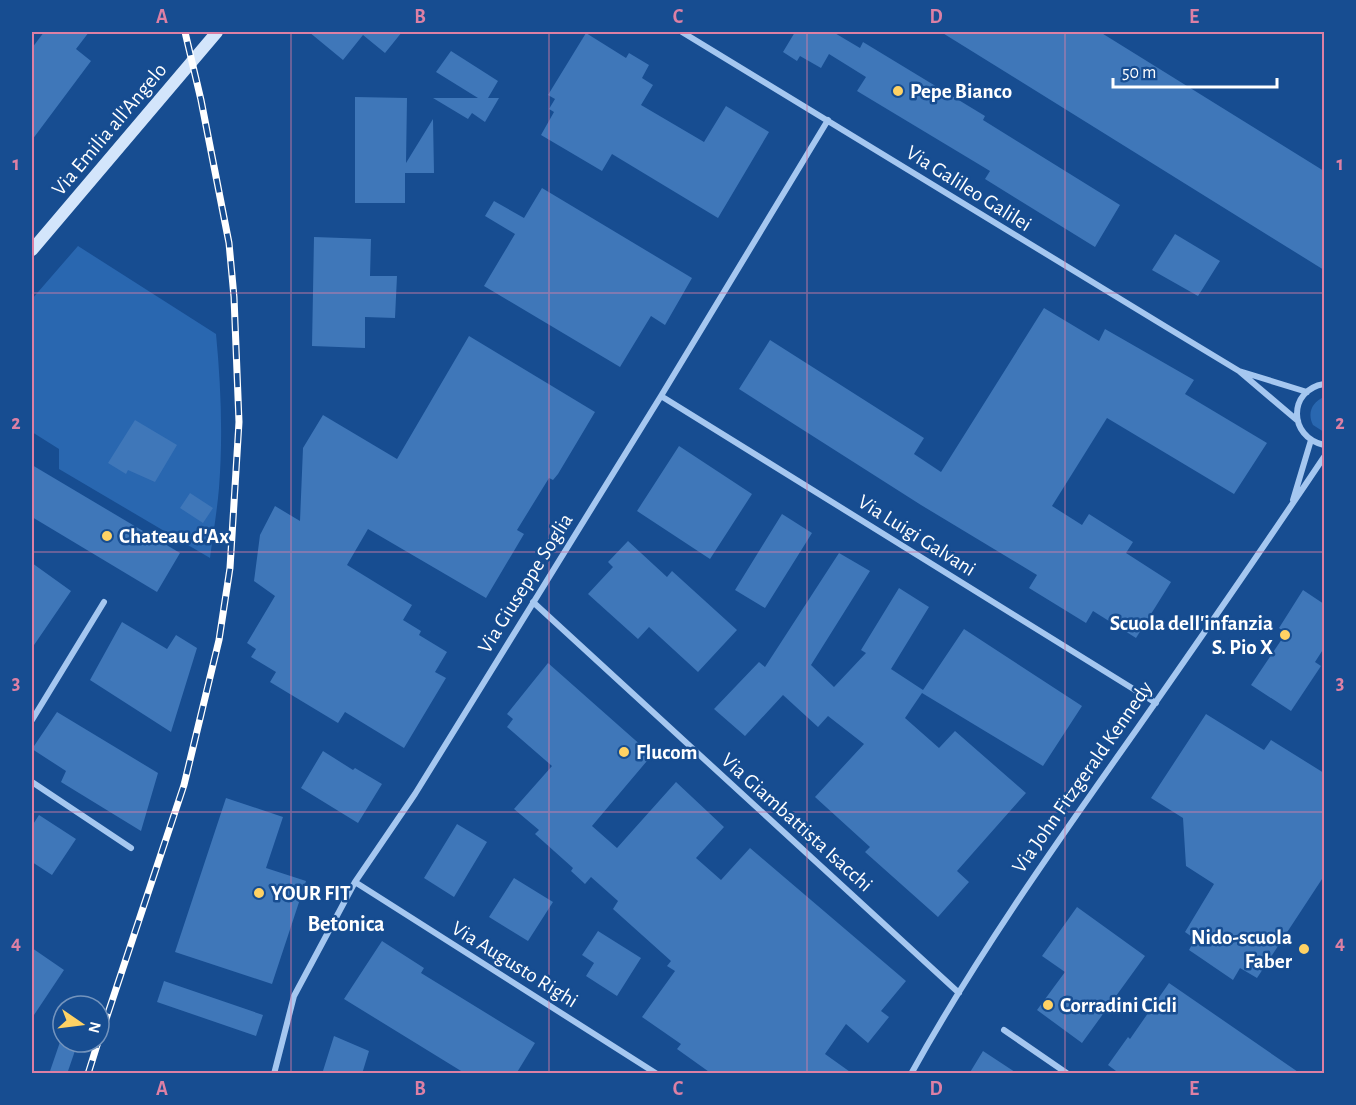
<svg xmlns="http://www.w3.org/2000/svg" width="1356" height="1105" font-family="'Alegreya Sans',sans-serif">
	<rect width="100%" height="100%" fill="#174d91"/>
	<path fill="#2967b0" d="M78,246L216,334C221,386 223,437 219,488C217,511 213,535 210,558L59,469V449L32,432V299Z
		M1324,397V432L1313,425C1307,413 1312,402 1324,397Z"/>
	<path fill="#3f77b9" d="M44,32H89L76,49L91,61L32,140V48Z
		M309,32H402L385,53L363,35L343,60Z
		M795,32H833L860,48L863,42L985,116L983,120L1120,205L1095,247L985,179L990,171L857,91L866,77L829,54L821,68L800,56L797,61L783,52Z
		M941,32H1100L1324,171V270Z
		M586,33L626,58L629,53L649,65L642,78L653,85L641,105L704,142L726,106L769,132L718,218L612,154L602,171L541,135L554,112L549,109L555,99L548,95Z
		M451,51L498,81L488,98H499L485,122L472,113L468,119L433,98H478L436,72Z
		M355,97L407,98L406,163L433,119L434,173H405V203H355Z
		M542,188L692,278L665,325L651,316L620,367L484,286L515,234L485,216L494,201L524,218Z
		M1175,234L1220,261L1198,296L1152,270Z
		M314,237L371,239L370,276H397L395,318L365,317V348L312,346Z
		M1044,308L1099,341L1105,329L1194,380L1185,394L1267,443L1234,494L1107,418L1052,506L1082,525L1089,514L1133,542L1126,553L1171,582L1136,638L1093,611L1086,623L1029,588L1037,575L921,505L739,389L770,340L924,438L914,454L941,472Z
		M469,336L595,412L558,474L553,480L549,478L517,530L524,534L486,598L368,529L347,565L412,605L403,620L421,631L419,635L447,652L435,672L446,678L404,748L345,712L338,723L270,682L276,672L251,657L256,649L247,643L275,596L254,581L260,535L275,506L300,521L303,448L323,415L397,459Z
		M135,420L177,445L155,482L128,470L126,474L108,463Z
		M679,446L752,494L710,559L637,511Z
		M32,465L180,553L157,592L32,517Z
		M190,493L213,508L203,523L180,508Z
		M782,514L812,533L765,608L735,590Z
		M628,541L667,577L672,571L737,630L698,672L649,627L638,639L588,594L613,567L608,562Z
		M839,553L870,571L811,665L834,687L866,653L861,650L899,588L929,607L891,669L923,690L964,629L1082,706L1043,766L922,693L905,718L939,748L955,731L1026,793L957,871L969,882L938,917L865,852L870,847L815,797L864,744L828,716L818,727L783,695L745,736L714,709L759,662L765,667Z
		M32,563L71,591L32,648Z
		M1303,590L1324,604V648L1315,662L1321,666L1291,711L1251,685L1286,633L1279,628Z
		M122,622L167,649L176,635L197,648L171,732L90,680Z
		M548,663L652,755L592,826L617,848L676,782L724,827L696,858L721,880L750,848L906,981L881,1011L889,1017L868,1043L846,1024L825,1054L853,1074H712L677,1049L681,1044L642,1017L675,971L667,966L671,961L613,909L618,901L591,877L585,884L571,871L573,868L535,834L539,830L514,809L552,766L507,727L513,719L507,714Z
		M57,712L158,773L141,831L61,782L66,771L32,749Z
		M1206,714L1264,750L1271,740L1324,773V876L1257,978L1240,968L1233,980L1189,950L1195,939L1185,932L1214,884L1186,866L1183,818L1151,798Z
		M323,751L353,770L355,768L382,784L358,823L301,788Z
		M226,798L283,817L266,868L306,881L272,984L175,952Z
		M39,815L76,839L52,875L32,862V826Z
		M457,824L487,842L454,897L424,878Z
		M514,878L553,902L528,941L489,917Z
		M1077,907L1145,956L1082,1043L1037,1010L1065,972L1042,956Z
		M598,931L641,958L617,996L586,976L594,963L582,955Z
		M382,941L424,968L421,973L535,1043L516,1074H466L344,999Z
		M32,948L64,970L32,1018Z
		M164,981L263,1015L256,1036L157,1002Z
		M1169,983L1301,1074H1120L1108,1065L1128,1037L1130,1039Z
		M334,1036L369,1051L362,1074H322Z
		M60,1042H78L67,1074H49Z
		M983,1051L1018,1074H969Z"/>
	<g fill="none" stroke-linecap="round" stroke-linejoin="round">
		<path stroke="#a5c7f0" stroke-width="6" d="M682,32C869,144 1053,259 1239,371
			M1324,384C1288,390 1288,437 1324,445
			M661,396L1156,703
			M1298,421L1239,371L1307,392
			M1293,500L1311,440
			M533,602L959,993
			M32,720L104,602
			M32,782L131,848
			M355,882L657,1074
			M1004,1030L1068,1074
			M274,1074L294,996L355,882L415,794L661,396L828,120
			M911,1074C978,953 1058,841 1137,729C1200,639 1263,548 1324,457"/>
		<path stroke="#d3e5fb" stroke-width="12" d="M32,250L217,32"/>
		<g stroke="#fff" stroke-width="7">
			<path id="rail" d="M99,1040L184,785L219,640L230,568L239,422L234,297L229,243L201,100L185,32
				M88,1074L98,1042"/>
		</g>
		<use href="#rail" stroke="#174d91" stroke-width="4.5" stroke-dasharray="14" stroke-linecap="butt"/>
	</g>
	<path fill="none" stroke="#dd80a5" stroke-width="1.5" stroke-opacity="0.55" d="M291,32V1074M549,32V1074M807,32V1074M1065,32V1074M32,293H1324M32,552H1324M32,812H1324"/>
	<g fill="#ffd264" stroke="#174d91" stroke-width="2">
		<circle cx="898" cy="91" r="6"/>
		<circle cx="107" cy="536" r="6"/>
		<circle cx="1285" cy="635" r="6"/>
		<circle cx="624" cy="752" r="6"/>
		<circle cx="259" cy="893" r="6"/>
		<circle cx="1304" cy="949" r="6"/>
		<circle cx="1048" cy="1005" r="6"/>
	</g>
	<g text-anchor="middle" stroke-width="5" stroke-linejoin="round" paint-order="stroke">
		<g font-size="21" font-weight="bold" fill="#fff" stroke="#174d91" text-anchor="start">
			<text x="910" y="98">Pepe Bianco</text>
			<text x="119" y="543">Chateau d'Ax</text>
			<text x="1273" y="630" text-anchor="end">Scuola dell'infanzia<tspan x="1273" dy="24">S. Pio X</tspan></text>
			<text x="636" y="759">Flucom</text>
			<text x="271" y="900">YOUR FIT</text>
			<text x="1292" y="944" text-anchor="end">Nido-scuola<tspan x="1292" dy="24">Faber</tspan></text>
			<text x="1060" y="1012">Corradini Cicli</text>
		</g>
		<g font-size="21" fill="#fff" stroke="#174d91">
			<text transform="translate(109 129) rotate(-50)" y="7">Via Emilia all'Angelo</text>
			<text transform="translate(969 188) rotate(32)" y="7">Via Galileo Galilei</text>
			<text transform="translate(917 535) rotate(32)" y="7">Via Luigi Galvani</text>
			<text transform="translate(525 583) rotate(-58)" y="7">Via Giuseppe Soglia</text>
			<text transform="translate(1082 777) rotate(-55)" y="7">Via John Fitzgerald Kennedy</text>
			<text transform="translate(797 822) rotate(42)" y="7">Via Giambattista Isacchi</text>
			<text transform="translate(515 964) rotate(32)" y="7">Via Augusto Righi</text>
		</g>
		<g font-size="22" font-weight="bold" fill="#fff" stroke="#174d91">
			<text x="346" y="931">Betonica</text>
		</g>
	</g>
	<rect width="1356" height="1105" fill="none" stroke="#174d91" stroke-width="66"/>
	<g transform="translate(81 1024) rotate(104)"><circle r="28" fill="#174d91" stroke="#7494bd" stroke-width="1.5"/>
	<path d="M0-4.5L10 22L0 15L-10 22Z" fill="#ffd264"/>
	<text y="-9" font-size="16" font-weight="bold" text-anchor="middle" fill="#ffffff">N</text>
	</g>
	<path d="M1113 78v9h164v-9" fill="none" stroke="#ffffff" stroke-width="3"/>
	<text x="1122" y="78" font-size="18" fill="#ffffff" stroke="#174d91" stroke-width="4.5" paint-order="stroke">50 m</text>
	<rect x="33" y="33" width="1290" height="1039" fill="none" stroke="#dd80a5" stroke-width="2"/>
	<g font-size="20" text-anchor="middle" font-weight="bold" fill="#dd80a5">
		<text x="162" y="23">A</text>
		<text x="420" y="23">B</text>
		<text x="678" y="23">C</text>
		<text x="936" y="23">D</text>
		<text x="1194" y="23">E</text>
		<text x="16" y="170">1</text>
		<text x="1340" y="170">1</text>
		<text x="16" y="429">2</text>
		<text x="1340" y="429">2</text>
		<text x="16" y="689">3</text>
		<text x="1340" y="689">3</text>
		<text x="16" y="949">4</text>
		<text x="1340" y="949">4</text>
		<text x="162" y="1095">A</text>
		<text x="420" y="1095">B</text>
		<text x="678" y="1095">C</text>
		<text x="936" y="1095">D</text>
		<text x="1194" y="1095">E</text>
	</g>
</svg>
